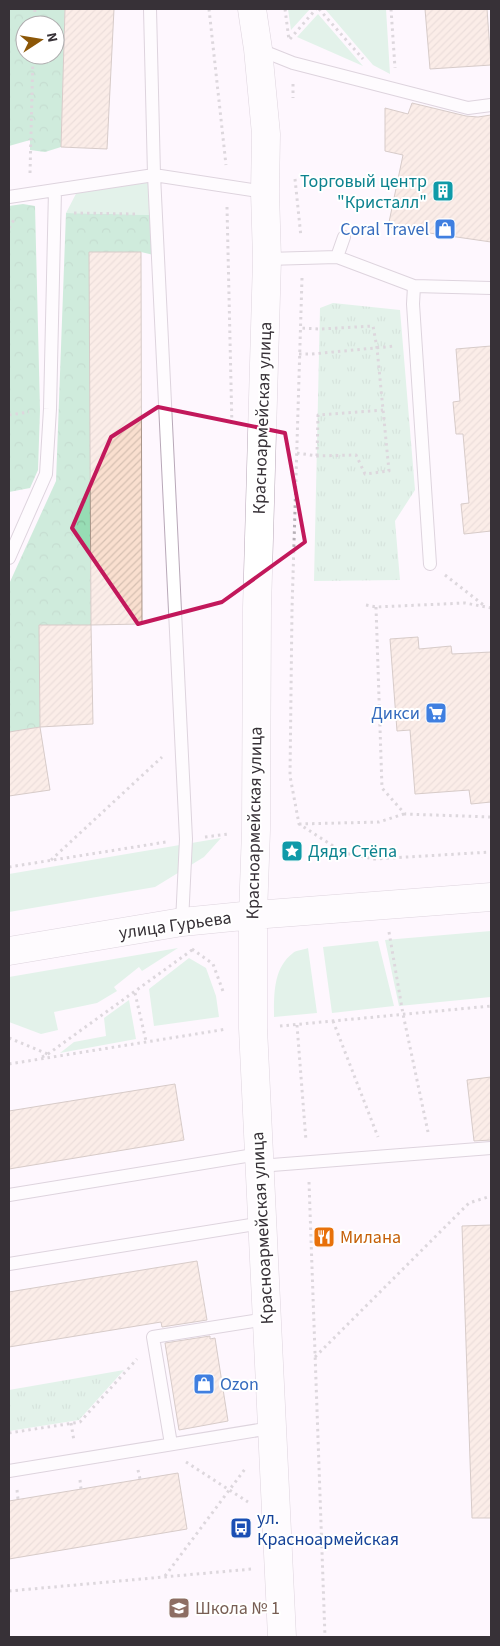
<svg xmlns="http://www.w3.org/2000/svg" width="500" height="1646" font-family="'Source Sans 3',sans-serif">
	<defs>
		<pattern id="forest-crowns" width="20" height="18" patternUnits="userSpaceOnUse" patternTransform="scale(1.25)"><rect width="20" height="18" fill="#97dcb4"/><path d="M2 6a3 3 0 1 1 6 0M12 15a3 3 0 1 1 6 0" fill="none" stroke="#83bd9b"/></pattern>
		<pattern id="park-tufts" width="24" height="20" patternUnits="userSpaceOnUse" patternTransform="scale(1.25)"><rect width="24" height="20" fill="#c3ecd3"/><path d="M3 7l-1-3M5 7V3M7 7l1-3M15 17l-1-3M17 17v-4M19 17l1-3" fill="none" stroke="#a8cbb6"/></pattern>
		<pattern id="building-hatch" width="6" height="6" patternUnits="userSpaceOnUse" patternTransform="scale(1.25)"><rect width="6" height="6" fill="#f9dfcf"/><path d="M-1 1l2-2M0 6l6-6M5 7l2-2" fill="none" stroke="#d6c0b2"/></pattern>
	</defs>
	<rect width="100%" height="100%" fill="#fef7fe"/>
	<path fill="#c3ecd3" d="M288,9H310L291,30Z
		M325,9H386L390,74L373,65Z
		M318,14L363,66L297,37Z
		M154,175L156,215L66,213L80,186Z
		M221,838L204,857L155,887L9,912V874Z
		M491,931V997L399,1006L385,940Z
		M378,941L394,1006L332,1013L323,947Z
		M178,948L142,971L139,967L114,987L117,991L97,1003L54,1012L58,1030L41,1034L9,1022V977Z
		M308,948L317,1013L274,1017C274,995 273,968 293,953C296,950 303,950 308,948Z
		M189,958L206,968L216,996L219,1017L154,1026L149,989Z
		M129,1000L136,1039L60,1053L74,1042L106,1036L104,1018Z"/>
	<path fill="url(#forest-crowns)" fill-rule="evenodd" d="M9,9H65L61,147L45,152L30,150V140L9,146ZM25,25H55V55H25Z
		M23,204L35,206L40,410L38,470L30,488L9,492V206Z
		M66,213L156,215L158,256L141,252L90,253L91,625L39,626L40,727L9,732V584L56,481Z"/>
	<path fill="url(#park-tufts)" d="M333,303L400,310L415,490L395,521L400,580L314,581L320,308Z
		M124,1370L79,1420L9,1431V1390Z"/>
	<path fill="url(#building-hatch)" stroke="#a99589" d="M65,9H114L107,149L61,147Z
		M425,9H487L491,65L430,69Z
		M412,103L466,116L478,117L491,115V242L388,227L403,155L385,151V108L408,114Z
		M89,252H141L142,624L91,625Z
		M491,346V531L464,534L461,504L469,503L463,434H456L453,402L460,401L456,349Z
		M39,625H91L93,724L40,727Z
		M418,637L419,649L451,646L452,654L491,652V802L471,804L469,790L415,794L410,730L397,731L390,639Z
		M40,727L50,790L9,796V732Z
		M491,1077V1140L474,1141L467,1080Z
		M175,1084L184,1140L9,1169V1111Z
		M491,1225V1518H472L462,1226Z
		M197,1261L207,1320L162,1327L161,1322L9,1347V1292Z
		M210,1336V1339L215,1338L228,1421L179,1430L165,1343Z
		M178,1473L187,1529L9,1559V1501Z"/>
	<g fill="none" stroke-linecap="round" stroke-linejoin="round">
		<g stroke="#b8a8b8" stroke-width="14">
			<path id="service" d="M150,9L154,175L186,839L182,922
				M258,49L293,63L468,108L491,105
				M9,197L154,175L265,192
				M337,257L344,237
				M267,259L337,257L414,286L491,288
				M414,286L413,304L430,564
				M9,558L46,474L50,409L55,190
				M259,1166L491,1148
				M9,1195L259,1154
				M9,1264L262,1223
				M171,1444L153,1337L266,1319
				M9,1471L271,1428"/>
		</g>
		<g stroke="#b8a8b8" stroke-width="29">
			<path id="secondary" d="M252,9L258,49L266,134L265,192L267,259L257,608L256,830L253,915V1028L282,1637
				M9,951L182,922L253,915L491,897"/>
		</g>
		<path stroke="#b7b0b7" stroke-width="3" stroke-dasharray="2.5 4" stroke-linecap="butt" d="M209,9L226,165
			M285,9L289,40
			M319,9L363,59
			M391,9L395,68
			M34,25L35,9
			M290,39L316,9
			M293,84V98
			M30,173L33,55
			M295,179L301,237
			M227,207L232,428
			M74,213L135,214
			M9,228L15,218
			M302,278L292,609L290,776L299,824L344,853L374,859L491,852
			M299,354H312L395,346
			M9,415L29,412
			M297,453L317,456L356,455L365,474L389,471L377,348L373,326L320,329L300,328
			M317,456L318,415L383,410
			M445,575L486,607
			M366,605L376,607L465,603L491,608
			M376,607L382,788L405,814L491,817
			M299,824L379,822L404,814
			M205,837L228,834
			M51,860L162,757
			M9,867L166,842
			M389,932L403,1014L428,1132
			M192,949L213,964L224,994
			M135,993L146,1041
			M333,1021L378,1137
			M297,1025L306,1141
			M280,1026L491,1006
			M9,1038L50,1055
			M42,1057L48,1054L192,950
			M9,1064L227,1029
			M309,1182L325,1637
			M315,1357L469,1203L491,1196
			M71,1423L74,1441
			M9,1433L80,1422L137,1359
			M186,1462L248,1502
			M138,1470L140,1479
			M80,1480L81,1489
			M17,1490L18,1499
			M165,1576L245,1469
			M9,1591L252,1569"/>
		<use href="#service" stroke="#fff" stroke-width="12"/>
		<use href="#secondary" stroke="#fff" stroke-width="28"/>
	</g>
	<path d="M0 0H500V1646H0ZM158,407L285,433L305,542L222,602L138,624L72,528L111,437Z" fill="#fef7fe" fill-opacity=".55" fill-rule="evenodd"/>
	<path fill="none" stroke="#c2185b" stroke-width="4" stroke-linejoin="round" d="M158,407L285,433L305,542L222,602L138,624L72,528L111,437Z"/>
	<defs>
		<g id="building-square" transform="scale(1.125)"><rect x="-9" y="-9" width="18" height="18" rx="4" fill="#0f9aa8" stroke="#fff"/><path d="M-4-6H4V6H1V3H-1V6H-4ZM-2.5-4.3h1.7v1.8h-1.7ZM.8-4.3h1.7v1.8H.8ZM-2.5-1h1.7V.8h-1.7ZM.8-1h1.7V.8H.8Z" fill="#fff"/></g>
		<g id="shop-square" transform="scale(1.125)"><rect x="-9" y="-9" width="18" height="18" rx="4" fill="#3f7fe0" stroke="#fff"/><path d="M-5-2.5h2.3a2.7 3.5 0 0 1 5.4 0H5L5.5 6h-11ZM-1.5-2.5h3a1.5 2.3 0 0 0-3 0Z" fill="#fff"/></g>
		<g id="supermarket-square" transform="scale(1.125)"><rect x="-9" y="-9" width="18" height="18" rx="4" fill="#3f7fe0" stroke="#fff"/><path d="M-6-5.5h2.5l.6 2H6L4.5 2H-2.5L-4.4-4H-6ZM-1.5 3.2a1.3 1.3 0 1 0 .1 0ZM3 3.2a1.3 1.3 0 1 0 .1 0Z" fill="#fff"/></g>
		<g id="sight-square" transform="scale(1.125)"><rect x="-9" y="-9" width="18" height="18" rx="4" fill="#0f9aa8" stroke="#fff"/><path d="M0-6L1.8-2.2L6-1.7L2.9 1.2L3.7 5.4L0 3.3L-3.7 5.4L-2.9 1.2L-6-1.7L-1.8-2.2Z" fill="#fff"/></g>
		<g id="restaurant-square" transform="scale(1.125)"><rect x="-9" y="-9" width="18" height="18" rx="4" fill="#e8710a" stroke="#fff"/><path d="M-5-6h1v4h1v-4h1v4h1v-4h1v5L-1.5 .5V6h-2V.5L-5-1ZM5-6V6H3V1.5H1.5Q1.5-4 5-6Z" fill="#fff"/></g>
		<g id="bus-square" transform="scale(1.125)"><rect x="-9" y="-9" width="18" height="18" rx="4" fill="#1a4fb4" stroke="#fff"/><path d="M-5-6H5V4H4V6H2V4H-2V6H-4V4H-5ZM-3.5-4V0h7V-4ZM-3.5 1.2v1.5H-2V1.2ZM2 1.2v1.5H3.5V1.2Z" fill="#fff"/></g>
		<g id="school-square" transform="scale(1.125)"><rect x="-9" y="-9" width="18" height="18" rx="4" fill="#8d6e63" stroke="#fff"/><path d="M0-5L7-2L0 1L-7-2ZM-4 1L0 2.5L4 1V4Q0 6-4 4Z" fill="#fff"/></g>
	</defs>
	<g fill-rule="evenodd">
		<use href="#building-square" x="443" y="191"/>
		<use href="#shop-square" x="445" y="229"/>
		<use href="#supermarket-square" x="436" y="713"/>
		<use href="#sight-square" x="292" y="851"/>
		<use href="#restaurant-square" x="324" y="1237"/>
		<use href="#shop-square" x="204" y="1384"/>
		<use href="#bus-square" x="241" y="1528"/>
		<use href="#school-square" x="179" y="1608"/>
	</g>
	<g text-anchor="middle" stroke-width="4" stroke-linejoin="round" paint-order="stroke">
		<g font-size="18" fill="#0d838f" stroke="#fff" text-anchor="end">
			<text x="427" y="187">Торговый центр<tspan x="427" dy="21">"Кристалл"</tspan></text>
			<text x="308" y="857" text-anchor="start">Дядя Стёпа</text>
		</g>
		<g font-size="18" fill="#366cbe" stroke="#fff" text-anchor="end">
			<text x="429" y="235">Coral Travel</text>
			<text x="420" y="719">Дикси</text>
			<text x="220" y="1390" text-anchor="start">Ozon</text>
		</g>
		<g font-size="18" fill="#373137" stroke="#fff">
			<text transform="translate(262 418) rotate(-88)" y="6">Красноармейская улица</text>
			<text transform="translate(254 823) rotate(-89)" y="6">Красноармейская улица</text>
			<text transform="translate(175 925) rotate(-8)" y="6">улица Гурьева</text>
			<text transform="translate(262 1228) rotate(-93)" y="6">Красноармейская улица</text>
		</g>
		<g font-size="18" fill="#c56008" stroke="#fff" text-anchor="start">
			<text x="340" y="1243">Милана</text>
		</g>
		<g font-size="18" fill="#164399" stroke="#fff" text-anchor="start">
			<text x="257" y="1524">ул.<tspan x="257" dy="21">Красноармейская</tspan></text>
		</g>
		<g font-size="18" fill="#785e54" stroke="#fff" text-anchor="start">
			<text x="195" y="1614">Школа № 1</text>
		</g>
	</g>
	<rect width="500" height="1646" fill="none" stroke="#373137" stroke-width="20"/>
	<g transform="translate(40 40) rotate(78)"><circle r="24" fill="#ffffff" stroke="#afadaf"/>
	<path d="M0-4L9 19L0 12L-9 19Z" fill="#8c5707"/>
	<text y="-8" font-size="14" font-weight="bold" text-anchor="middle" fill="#373137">N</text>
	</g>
</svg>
